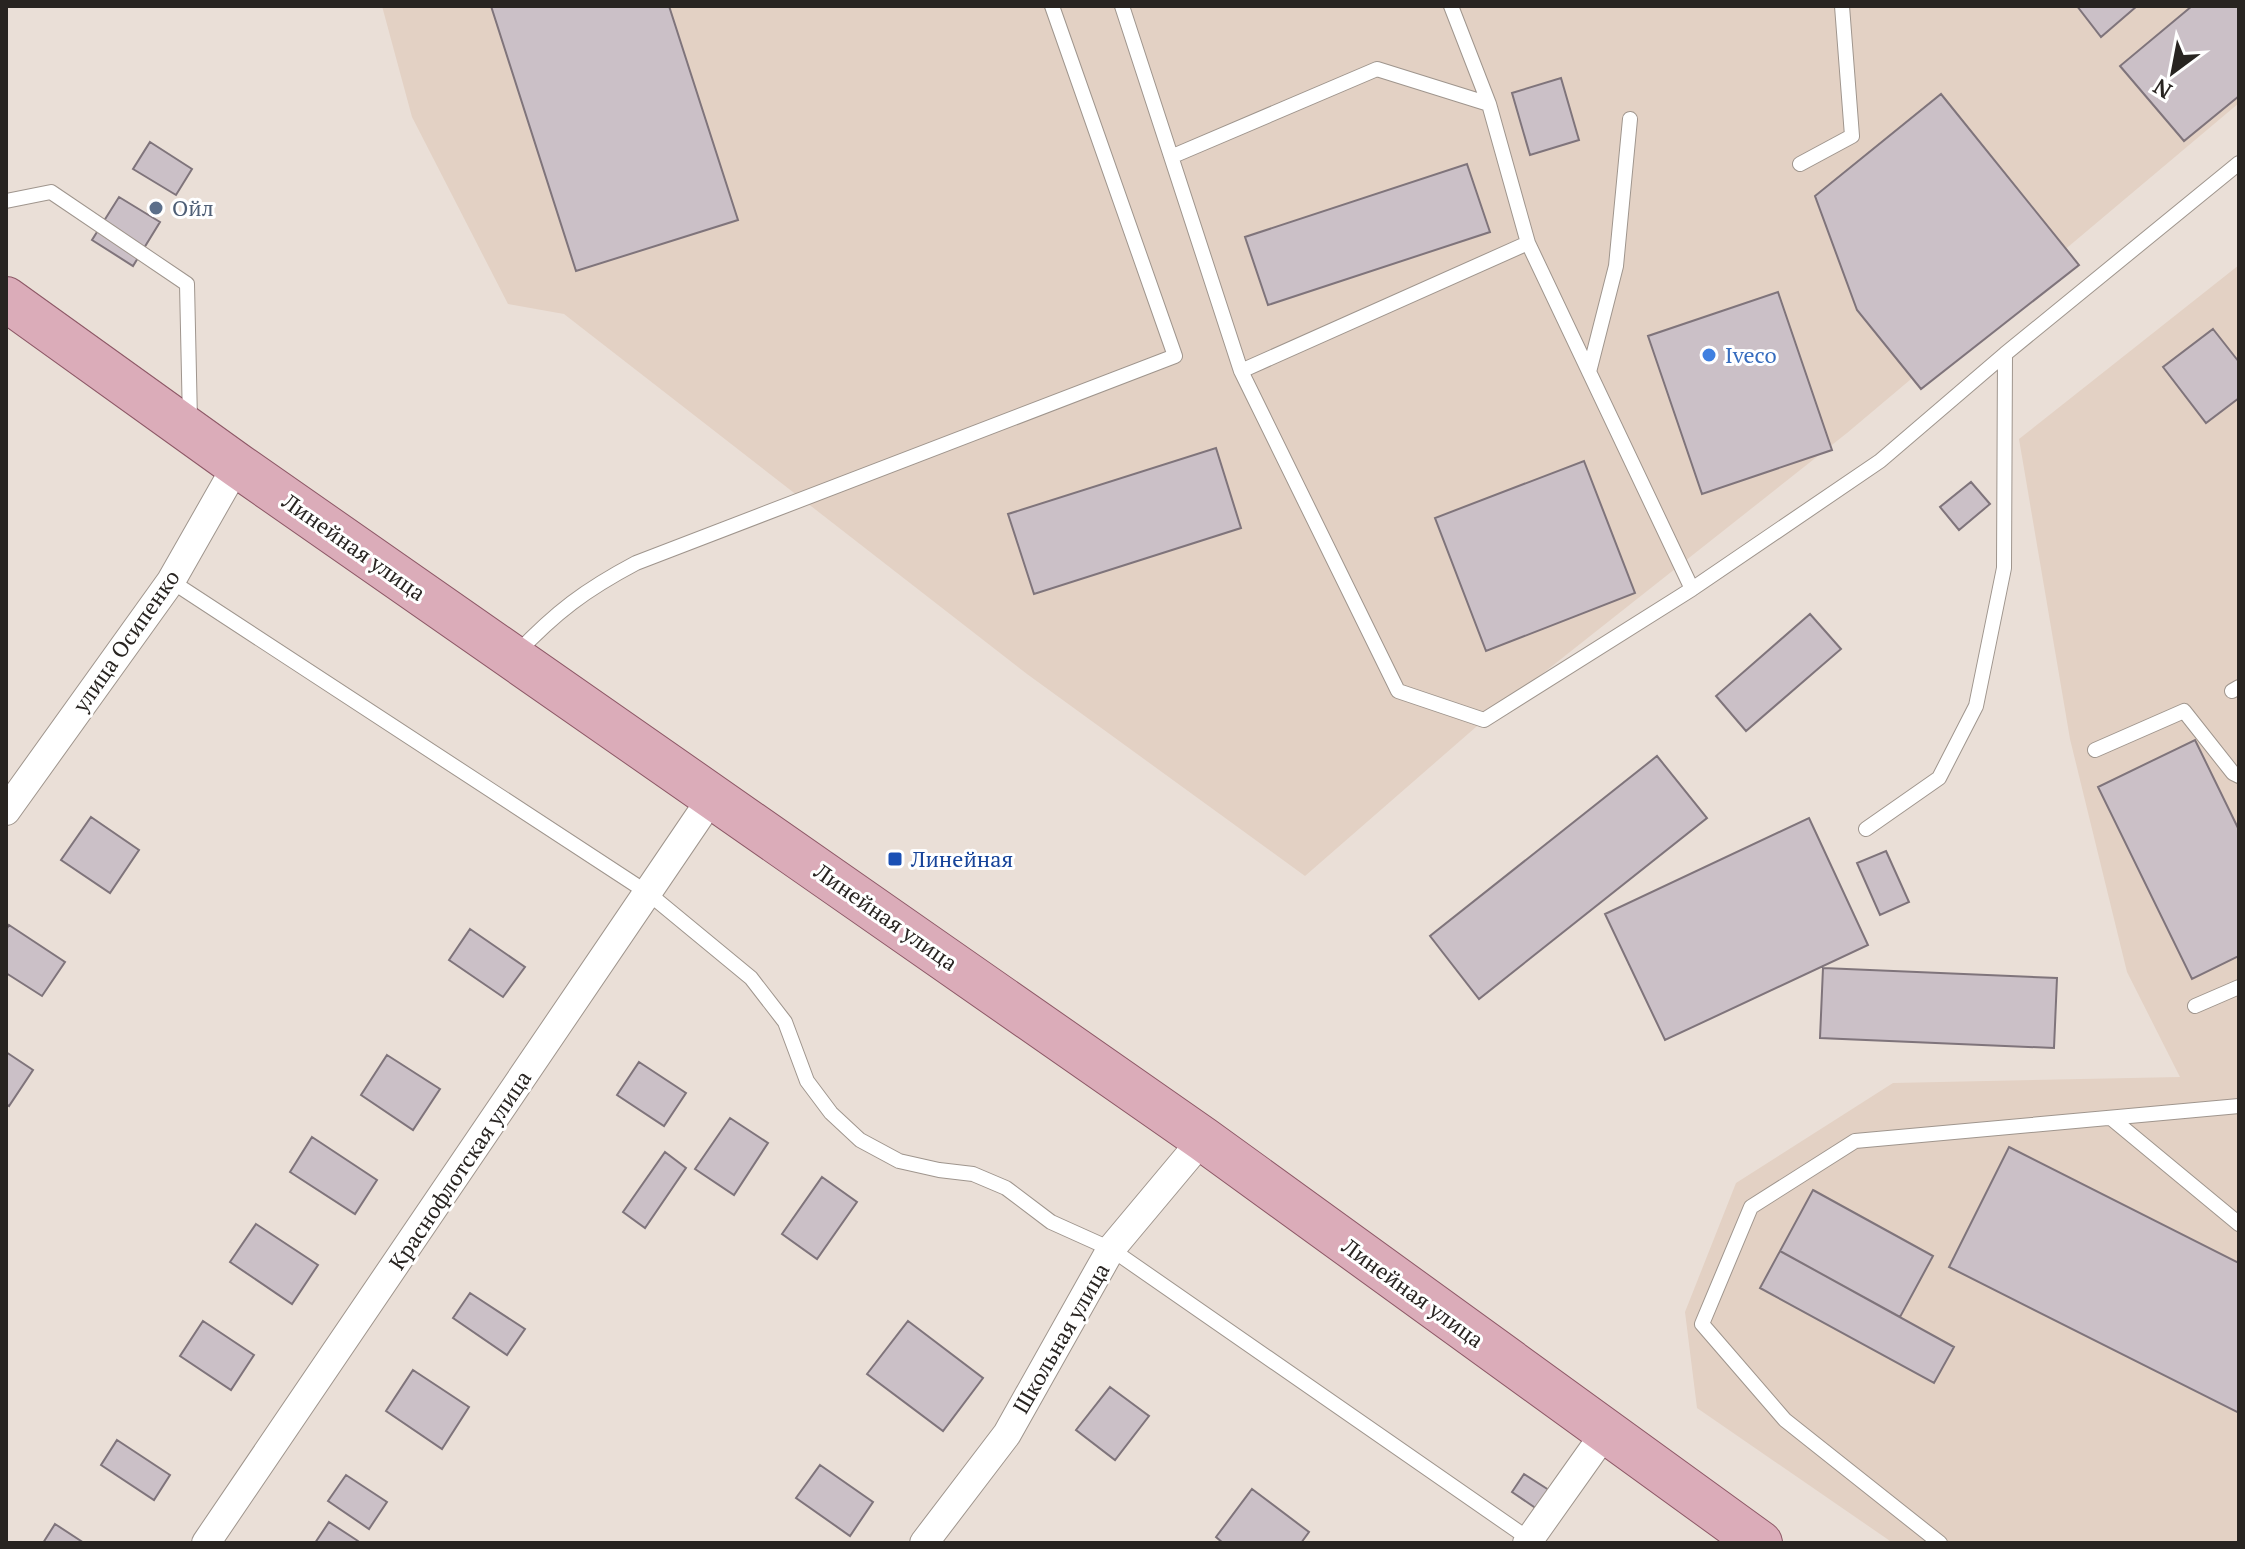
<svg xmlns="http://www.w3.org/2000/svg" width="2245" height="1549" font-family="'PT Serif',serif">
	<rect width="100%" height="100%" fill="#eadfd7"/>
	<path fill="#e3d1c4" d="M382,6H2239V103L1847,433L1484,720L1305,876L1027,674L564,314L508,304L412,117Z
		M2239,265V1543H1893L1697,1408L1685,1312L1736,1183L1893,1083L2180,1077L2127,972L2070,739L2019,439Z"/>
	<path fill="#cbc0c7" stroke="#7f747b" stroke-width="2" d="M491,6H669L738,220L576,271Z
		M2077,6H2137L2101,37Z
		M2192,6H2239V96L2184,141L2120,66Z
		M1561,78L1579,140L1530,155L1512,93Z
		M1941,94L2079,265L1921,389L1857,310L1815,196Z
		M150,142L192,169L176,195L133,169Z
		M1467,164L1490,232L1268,305L1245,237Z
		M119,197L160,222L133,266L92,240Z
		M1778,292L1832,450L1702,494L1648,336Z
		M2213,329L2239,362V398L2206,423L2163,367Z
		M1216,448L1241,528L1034,594L1008,514Z
		M1584,461L1635,593L1486,651L1435,518Z
		M1971,482L1990,504L1959,530L1940,507Z
		M1810,614L1841,649L1746,731L1716,696Z
		M2195,740L2239,830V956L2192,979L2098,787Z
		M1657,756L1707,818L1479,999L1430,936Z
		M91,817L139,850L110,893L61,860Z
		M1809,818L1868,945L1665,1040L1605,914Z
		M1886,851L1909,902L1880,915L1857,863Z
		M9,925L65,962L42,996L6,973V930Z
		M470,929L525,967L503,997L449,960Z
		M1823,968L2057,978L2054,1048L1820,1038Z
		M6,1052L33,1070L9,1106L6,1104Z
		M387,1055L440,1089L413,1130L361,1095Z
		M639,1062L686,1093L664,1126L617,1095Z
		M730,1118L768,1143L734,1195L695,1169Z
		M312,1137L377,1180L355,1214L290,1172Z
		M2009,1147L2239,1263V1413L1949,1267Z
		M665,1152L686,1168L645,1228L623,1212Z
		M822,1177L857,1202L817,1259L782,1234Z
		M1813,1190L1933,1256L1900,1317L1780,1251Z
		M256,1224L318,1265L292,1304L230,1262Z
		M1780,1251L1954,1347L1934,1383L1760,1288Z
		M470,1293L525,1329L507,1355L453,1318Z
		M203,1321L254,1355L231,1390L180,1356Z
		M908,1321L983,1378L943,1431L867,1374Z
		M413,1370L469,1407L442,1449L386,1411Z
		M1110,1387L1149,1416L1115,1460L1076,1430Z
		M117,1440L170,1475L154,1500L101,1465Z
		M820,1465L873,1502L850,1536L796,1498Z
		M1524,1474L1552,1492L1540,1511L1512,1492Z
		M346,1475L387,1502L369,1529L328,1501Z
		M1252,1489L1309,1532L1301,1543H1223L1216,1537Z
		M329,1522L358,1541L357,1543H315Z
		M55,1524L84,1543H43Z"/>
	<g fill="none" stroke-linecap="round" stroke-linejoin="round">
		<g stroke="#9f958d" stroke-width="16">
			<path id="lane" d="M1122,6L1241,371L1398,691L1484,720L1692,589L1880,461L2005,354L2239,163
				M1451,6L1489,104
				M1173,156L1377,69L1489,104L1528,243L1692,589
				M1800,164L1852,136L1842,6
				M6,201L51,192L187,284L190,421
				M1241,371L1528,243
				M1589,372L1616,266L1630,119
				M171,581L648,893L751,978L785,1022L807,1081L831,1113L860,1140L899,1161L939,1170L973,1174L1006,1188L1051,1222L1111,1249L1529,1539
				M516,654C556,612 585,590 636,563L1175,356L1052,6
				M2232,691L2239,687
				M2095,750L2184,711L2233,773L2239,776
				M1866,829L1939,778L1976,706L2004,568L2005,354
				M2195,1006L2239,987
				M2111,1118L2239,1224
				M1940,1543L1785,1420L1702,1324L1751,1207L1855,1141L2239,1106"/>
		</g>
		<g stroke="#9f958d" stroke-width="30">
			<path id="street" d="M6,811L171,581L237,465
				M206,1543L713,796
				M924,1543L1007,1434L1111,1249L1203,1139
				M1527,1543L1605,1433"/>
		</g>
		<g stroke="#8d5866" stroke-width="46">
			<path id="primary" d="M6,299L237,465L1203,1139L1760,1543"/>
		</g>
		<use href="#lane" stroke="#fff" stroke-width="14"/>
		<use href="#street" stroke="#fff" stroke-width="28"/>
		<use href="#primary" stroke="#dbacb9" stroke-width="44"/>
	</g>
	<circle fill="#5c6f8a" stroke="#fff" stroke-width="3" cx="156" cy="208" r="8"/>
	<circle fill="#3f7fe0" stroke="#fff" stroke-width="3" cx="1709" cy="355" r="8"/>
	<rect fill="#1a4fb4" stroke="#fff" stroke-width="3" x="887" y="851" width="16" height="16" rx="4"/>
	<g text-anchor="middle" stroke-width="6" stroke-linejoin="round" paint-order="stroke">
		<g font-size="22" fill="#4e5e75" stroke="#fff" text-anchor="start">
			<text x="172" y="216">Ойл</text>
		</g>
		<g font-size="22" fill="#366cbe" stroke="#fff" text-anchor="start">
			<text x="1725" y="363">Iveco</text>
		</g>
		<g font-size="22" fill="#282421" stroke="#fff">
			<text transform="translate(354 547) rotate(35)" y="8">Линейная улица</text>
			<text transform="translate(126 641) rotate(-55)" y="8">улица Осипенко</text>
			<text transform="translate(886 917) rotate(35)" y="8">Линейная улица</text>
			<text transform="translate(460 1170) rotate(-56)" y="8">Краснофлотская улица</text>
			<text transform="translate(1413 1293) rotate(36)" y="8">Линейная улица</text>
			<text transform="translate(1061 1338) rotate(-60)" y="8">Школьная улица</text>
		</g>
		<g font-size="22" fill="#164399" stroke="#fff" text-anchor="start">
			<text x="911" y="867">Линейная</text>
		</g>
	</g>
	<rect width="2245" height="1549" fill="none" stroke="#282421" stroke-width="16"/>
	<g transform="translate(2173 72) rotate(212)" stroke="#ffffff" stroke-width="6" paint-order="stroke">
	<path d="M0-6L14 30L0 20L-14 30Z" fill="#282421"/>
	<text y="-12" font-size="22" font-weight="bold" text-anchor="middle" fill="#282421">N</text>
	</g>
</svg>
